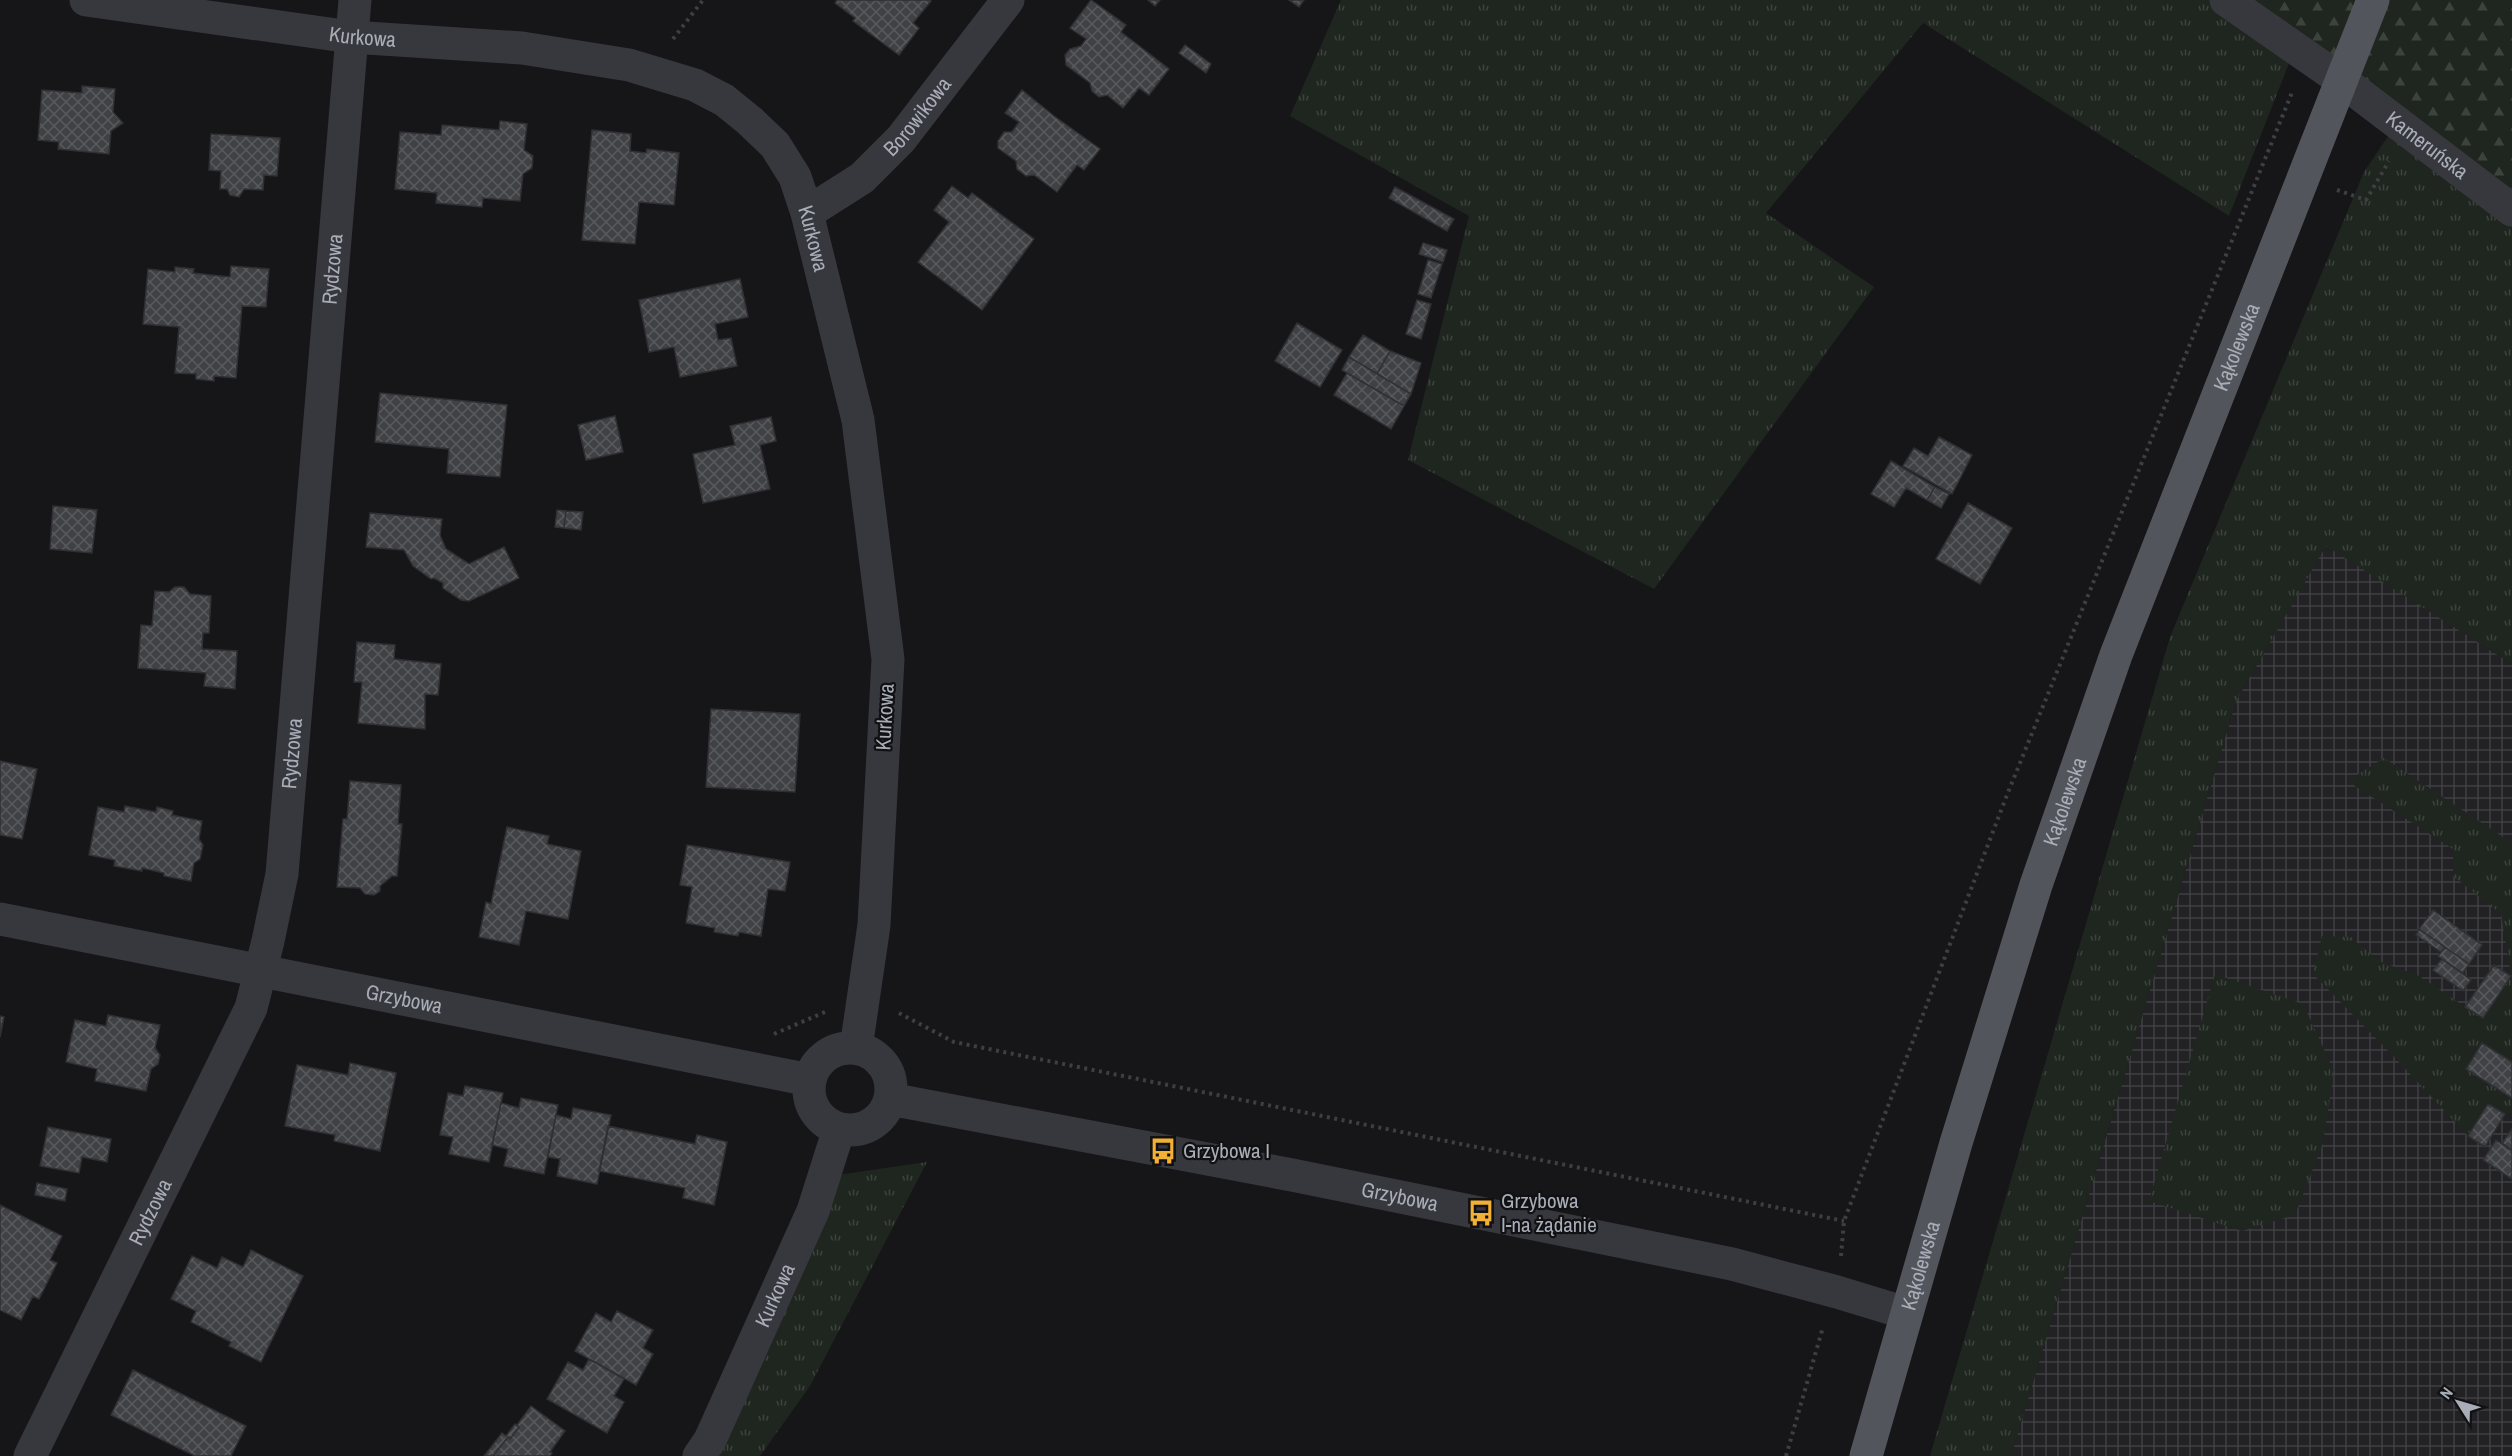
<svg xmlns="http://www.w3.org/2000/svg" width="2512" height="1456" font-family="'Archivo Narrow',sans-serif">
	<defs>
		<pattern id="industrial-grid" width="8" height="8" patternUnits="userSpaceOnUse" patternTransform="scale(1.5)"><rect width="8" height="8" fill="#222225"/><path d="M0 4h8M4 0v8" fill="none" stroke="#3f3f43"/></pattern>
		<pattern id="grass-tufts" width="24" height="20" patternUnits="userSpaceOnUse" patternTransform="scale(1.5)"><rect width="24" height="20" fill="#1e261f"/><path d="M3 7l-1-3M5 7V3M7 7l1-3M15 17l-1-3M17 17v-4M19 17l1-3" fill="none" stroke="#3c433d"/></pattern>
		<pattern id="forest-firs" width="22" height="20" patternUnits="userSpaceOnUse" patternTransform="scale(1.5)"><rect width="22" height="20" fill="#1e261f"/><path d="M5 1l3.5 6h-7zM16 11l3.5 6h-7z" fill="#3c433d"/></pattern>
		<pattern id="building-cross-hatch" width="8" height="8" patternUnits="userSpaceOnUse" patternTransform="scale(1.5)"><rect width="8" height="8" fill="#404145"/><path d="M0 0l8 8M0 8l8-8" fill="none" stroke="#595a5e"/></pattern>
	</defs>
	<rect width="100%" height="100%" fill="#161618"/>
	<path fill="url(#industrial-grid)" d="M2326,545L2512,664V1456H2011L2236,701Z"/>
	<path fill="url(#grass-tufts)" d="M1341,0H2226L2295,48L2229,216L1923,23L1766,213L1874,287L1654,589L1408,460L1469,216L1290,116Z
		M2397,123L2512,210V664L2326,546L2236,701L2011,1456H1930L2170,637L2364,172Z
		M2384,758L2512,843V1062L2482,1043L2466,1069L2512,1098V1113L2505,1114L2487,1104L2468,1136L2396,1059L2313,974L2322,936L2351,937L2379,961L2419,976L2482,1018L2511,976L2501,914L2453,876V849L2347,781Z
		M2215,974L2303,1004L2334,1071L2323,1143L2295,1215L2242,1231L2149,1201Z
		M927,1162L810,1386L760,1456H699L824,1177Z"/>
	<path fill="url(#forest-firs)" d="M2226,0H2512V212Z"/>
	<path fill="url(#building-cross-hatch)" stroke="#303034" stroke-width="1.5" d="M837,0H930L931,1L913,23L919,28L899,55L853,21L855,18L835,3Z
		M1091,0L1126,25L1121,32L1169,69L1149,95L1139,88L1123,108L1107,95L1099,97L1092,91L1090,83L1066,65L1065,55L1070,49L1081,46L1086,39L1070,28Z
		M1148,0H1160L1155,6Z
		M1289,0H1304L1299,7Z
		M1185,45L1211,64L1206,73L1179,53Z
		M82,86L115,89L113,112L123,123L111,131L109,154L58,149L59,142L38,140L42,90L82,93Z
		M1022,90L1054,116L1100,149L1084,170L1077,165L1057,192L1034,175L1026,176L1017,169L1016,161L998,148V141L1004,132H1012L1019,122L1005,113Z
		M500,121L527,124L524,150L533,156L532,168L523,174L520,201L483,198L482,207L436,203L437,193L395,189L400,132L441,135L442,125L499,130Z
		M592,130L631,134L630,151L646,153L647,149L679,153L674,205L639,202L635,244L582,240Z
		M211,134L280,138L277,176L264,175L263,190L244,189L239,197L230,195L227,189H220L221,171L209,170Z
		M952,186L968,198L972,193L1034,239L982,310L918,262L949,222L934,210Z
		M1395,187L1454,219L1447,231L1389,198Z
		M1423,243L1447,250L1443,262L1419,254Z
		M1428,260L1442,264L1431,298L1418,294Z
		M231,266L269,269L266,307L242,306L236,378L214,376V381L196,379V374L175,373L179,327L143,324L148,269L175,272V267L194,269L193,273L230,277Z
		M740,279L748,317L715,324L718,340L731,338L737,366L680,377L674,347L649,352L639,300Z
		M1417,300L1431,304L1421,339L1406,334Z
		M1297,323L1342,350L1320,387L1275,361Z
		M1363,335L1390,351L1377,374L1349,357Z
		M1390,351L1421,363L1411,394L1377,374Z
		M1349,357L1411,394L1404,406L1342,370Z
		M1347,373L1404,406L1391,429L1334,395Z
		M380,393L507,405L500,477L447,473L449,449L375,442Z
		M615,416L623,452L586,460L578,425Z
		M771,417L776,441L760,445L770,489L703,503L693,454L735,445L730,426Z
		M1939,437L1972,455L1952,494L1903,466L1914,448L1928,456Z
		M1891,461L1935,487L1927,500L1906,488L1894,507L1871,494Z
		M1935,487L1949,494L1941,508L1927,500Z
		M1968,503L2012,528L1980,584L1936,559Z
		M53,506L97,510L92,553L50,549Z
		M557,510L566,511L564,528L555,527Z
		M566,511L583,512L581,530L564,528Z
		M370,513L442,519L440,535L446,549L469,564L504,547L519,578L469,601L461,600L443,588V583L434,578L431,579L413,566L404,550L366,547Z
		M175,587H184L190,594L211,596L209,633H203L202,649L237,651L235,689L204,686L206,673L138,668L141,625L152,626L155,591L169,592Z
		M357,642L395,645L394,659L441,664L438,695L425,694V729L358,723L362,682H354Z
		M711,709L800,714L795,792L706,787Z
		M0,761L37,769L22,839L0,835Z
		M350,781L401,785L398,824H402L397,876H392L380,886V891L374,895L365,894L360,888L337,887L343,819H347Z
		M125,806L156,812L157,807L173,811L172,815L202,821L199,839L203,845L200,859L194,863L191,881L164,876V873L142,868V871L114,866L115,860L89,855L98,807L124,812Z
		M507,827L549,836L547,844L581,851L568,919L526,911L519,945L479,937L486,902L491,904Z
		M687,845L790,862L785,891L768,889L761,936L739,932L738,936L714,932L715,928L686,923L692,887L680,885Z
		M2433,910L2482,945L2469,964L2419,929Z
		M2419,929L2445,947L2441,952L2416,935Z
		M2445,947L2469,964L2463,973L2438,956Z
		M2442,959L2471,980L2463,991L2433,970Z
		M2494,965L2511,976L2483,1018L2465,1007Z
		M108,1015L160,1025L155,1048L160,1055L158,1064L151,1069L146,1091L95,1081L97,1069L66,1062L75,1020L106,1026Z
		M0,1016L4,1017L0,1037Z
		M2482,1043L2512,1062V1098L2466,1069Z
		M350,1063L396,1073L380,1151L334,1141L335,1135L285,1126L297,1065L348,1075Z
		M465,1086L503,1093L489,1162L449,1154L453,1137L440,1135L448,1093L463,1096Z
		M521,1098L558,1105L544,1174L504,1166L508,1149L492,1145L501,1103L519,1108Z
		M2488,1104L2505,1114L2485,1147L2468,1136Z
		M573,1108L611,1115L597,1184L557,1176L560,1159L548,1157L556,1115L571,1119Z
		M608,1126L695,1144L697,1135L727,1142L714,1205L683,1198L685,1188L599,1171Z
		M48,1127L111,1139L107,1162L82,1157L79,1173L40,1166Z
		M2512,1129V1150L2502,1143Z
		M2496,1140L2512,1151V1179L2483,1160Z
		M37,1183L67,1189L65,1201L35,1195Z
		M0,1205L62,1236L50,1260L57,1263L39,1299L33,1296L21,1320L0,1310Z
		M251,1250L303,1276L261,1362L229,1346L231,1342L191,1322L196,1311L171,1299L192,1256L217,1268L222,1257L243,1267Z
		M617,1311L653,1330L643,1348L653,1354L636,1385L575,1351L596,1313L611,1322Z
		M589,1359L624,1379L614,1396L624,1402L607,1433L547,1399L568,1362L583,1370Z
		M133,1370L246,1426L231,1456H195L111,1415Z
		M531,1406L565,1431L550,1452L552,1453L550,1456H493L508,1437L510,1439L519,1427L517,1425Z
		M515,1424L519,1427L510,1439L508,1437L493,1456H484L502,1433L506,1436Z"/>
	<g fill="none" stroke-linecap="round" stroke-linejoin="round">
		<path stroke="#3d3f44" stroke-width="4" stroke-dasharray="3 4.5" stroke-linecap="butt" d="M673,39L703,0
			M2337,190L2366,200L2389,161
			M899,1013L954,1042L1844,1221
			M774,1034L825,1012
			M1841,1256L1844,1221L2007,795L2293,90
			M1786,1456L1823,1327"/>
		<g stroke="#37383d" stroke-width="33">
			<path id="s1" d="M86,0L351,37L522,48L629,65L695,85L724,100L750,121L775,145L795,177L807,213L858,420L888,659L874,925L856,1048"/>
			<path id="s2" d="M2226,0L2341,80L2512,210"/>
			<path id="s3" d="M807,213L862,178L901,139L1008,0"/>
			<path id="s4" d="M0,919L810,1080"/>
			<circle cx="850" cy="1089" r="41"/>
			<path id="s5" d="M890,1099L1292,1175L1732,1264L1837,1292L1906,1313"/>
			<path id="s6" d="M30,1456L251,1008L268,941L282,874L355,0"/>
			<path id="s7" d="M699,1456L710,1440L813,1211L839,1129"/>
		</g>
		<path stroke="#53555c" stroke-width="33" id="s8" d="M1866,1456L1956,1143L2036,885L2116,655L2373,0"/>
	</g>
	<defs>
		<g id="bus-bare" transform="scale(2.07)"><path d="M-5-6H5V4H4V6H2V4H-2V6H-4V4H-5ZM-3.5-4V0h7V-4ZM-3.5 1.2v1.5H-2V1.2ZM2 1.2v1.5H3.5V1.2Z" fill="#f2b134" stroke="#111113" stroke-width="2.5" paint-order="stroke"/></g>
	</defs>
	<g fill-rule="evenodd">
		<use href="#bus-bare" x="1163" y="1151"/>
		<use href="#bus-bare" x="1481" y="1213"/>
	</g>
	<g text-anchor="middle" stroke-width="4.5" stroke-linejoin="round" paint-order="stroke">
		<g font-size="21" fill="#a8adb8" stroke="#111113">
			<text dy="7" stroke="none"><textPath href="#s1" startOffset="279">Kurkowa</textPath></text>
			<text dy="7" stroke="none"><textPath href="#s3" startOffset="148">Borowikowa</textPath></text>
			<text dy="7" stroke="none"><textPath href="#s2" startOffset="248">Kameruńska</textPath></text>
			<text dy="7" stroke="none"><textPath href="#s1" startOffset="819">Kurkowa</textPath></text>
			<text dy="7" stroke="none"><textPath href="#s6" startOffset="1244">Rydzowa</textPath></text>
			<text dy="7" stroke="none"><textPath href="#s8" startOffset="1170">Kąkolewska</textPath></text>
			<text transform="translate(885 717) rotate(-87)" y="7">Kurkowa</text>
			<text dy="7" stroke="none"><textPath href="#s6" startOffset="758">Rydzowa</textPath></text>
			<text dy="7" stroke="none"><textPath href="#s8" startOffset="684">Kąkolewska</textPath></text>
			<text dy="7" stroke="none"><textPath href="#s4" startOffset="412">Grzybowa</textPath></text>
			<text dy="7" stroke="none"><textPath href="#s5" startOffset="519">Grzybowa</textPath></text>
			<text dy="7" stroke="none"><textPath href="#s6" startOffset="272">Rydzowa</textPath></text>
			<text dy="7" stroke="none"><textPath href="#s8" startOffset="198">Kąkolewska</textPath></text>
			<text dy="7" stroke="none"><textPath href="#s7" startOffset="178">Kurkowa</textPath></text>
		</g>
		<g font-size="21" fill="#a8adb8" stroke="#111113" text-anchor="start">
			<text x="1183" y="1158">Grzybowa I</text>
			<text x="1501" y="1208">Grzybowa<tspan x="1501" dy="24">I-na żądanie</tspan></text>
		</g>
	</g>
	<g transform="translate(2458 1402) rotate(307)" stroke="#111113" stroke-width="4.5" paint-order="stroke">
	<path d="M0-4.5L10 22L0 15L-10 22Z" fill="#a8adb8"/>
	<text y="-9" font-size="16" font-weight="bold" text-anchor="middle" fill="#a8adb8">N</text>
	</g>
</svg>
